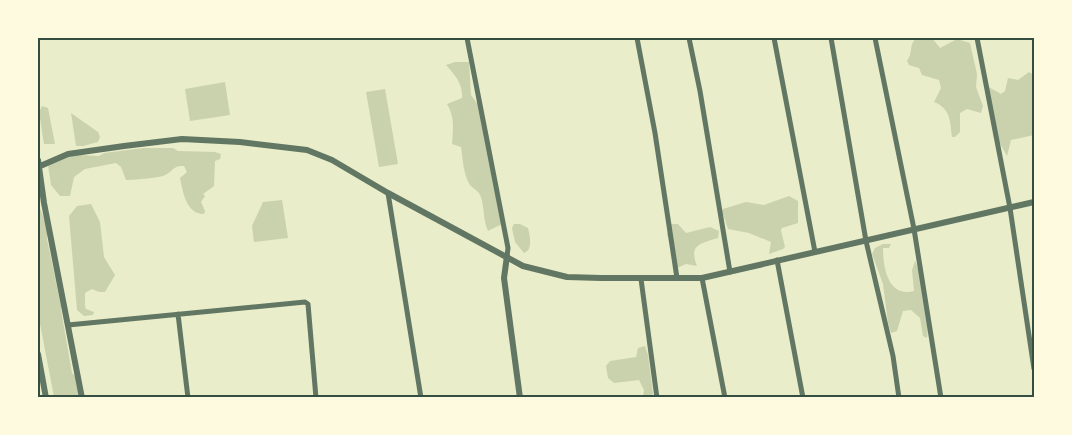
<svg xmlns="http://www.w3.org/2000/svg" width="1072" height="435" font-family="Raleway,sans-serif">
	<rect width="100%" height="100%" fill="#e9edc9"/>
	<path fill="#cad2ad" d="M916,38H932L940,48L957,39L970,43L977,74L976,87L983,106L981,113L967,109L960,113V132L955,137H952C950,121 951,109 934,102L941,88L939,80L922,75L919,68L909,65L907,61C914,51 908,47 916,38Z
		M455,62H469L471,95L481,109L502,224L488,231C482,218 485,202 479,193C477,190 472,188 470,185C463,174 463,159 461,147L452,144C453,129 455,117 447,104L462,98C463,84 455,75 446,65Z
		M1029,72L1034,75V135L1011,140L1007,156L998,140L987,86L1001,94L1005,91L1008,78L1018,80Z
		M225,82L230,115L190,121L185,89Z
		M385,89L398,164L379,167L366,92Z
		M42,106L48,108L55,144H44L39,112Z
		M71,113L98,132L100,137L98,142L83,146H76Z
		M144,148H173L178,151L215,152L221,154L220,159L215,161L214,186L203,194L205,196L201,202L205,211L204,214C186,214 183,192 180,178L187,172L184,166C172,165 172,173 163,176C156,178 133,180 126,180L121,167L116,163L85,169L74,177L70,196H60L51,185L48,165L60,154L99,156L104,153Z
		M38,190L40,208L47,227V239L61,306V310L72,373L76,377L79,397H54L38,313Z
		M789,196L798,201V223L782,228L781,230L785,247L783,249L769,254L771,242L749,233L728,229L722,211L723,209L746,202L764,205Z
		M282,200L288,238L254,242L252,226L263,202Z
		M91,204L100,222L104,257L115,275L105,292H99L92,289L85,293V306L86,309L94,312L93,315L84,316L77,310L69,216L77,206Z
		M514,224H520L528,228C530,236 533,250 524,253L515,242L512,228Z
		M670,224H678L686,233L710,227L719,231L718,238C699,244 689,245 697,266L686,264L677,268L676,266L667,234Z
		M883,244H891L889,248H883C883,267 888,298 914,291L912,270L915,261C923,277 930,320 927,338L923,336L920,318L911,310L903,311L897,331L891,333L888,323L883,284L872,254L875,248Z
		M645,346L648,355L653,393L652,397H643L644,390L639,380L614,383L608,378L606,366L610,361L636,357L638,348Z"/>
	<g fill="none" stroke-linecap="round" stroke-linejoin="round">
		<path stroke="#617663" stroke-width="5" d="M467,38L508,248L507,256
			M637,38L655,133L677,278
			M689,38L700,91L730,272
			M774,38L815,252
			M831,38L866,241L893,356L899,398
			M875,38L914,229L941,398
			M977,38L1010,208L1034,369
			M388,193L421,398
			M777,260L803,398
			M702,278L725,398
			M641,279L657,398
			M178,314L188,398
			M68,325L305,302L308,304L316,398"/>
		<path stroke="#617663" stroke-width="6" d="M38,160L44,203L82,398
			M38,167L68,154L124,146L182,139L240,142L307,150L332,160L388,193L523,266L567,277L601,278H702L1034,202
			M507,256L504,278L520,398
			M38,354L46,398"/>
	</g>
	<rect width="1072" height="435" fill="none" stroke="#fefae0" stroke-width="78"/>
	<rect x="39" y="39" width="994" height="357" fill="none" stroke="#344e41" stroke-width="2"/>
</svg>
